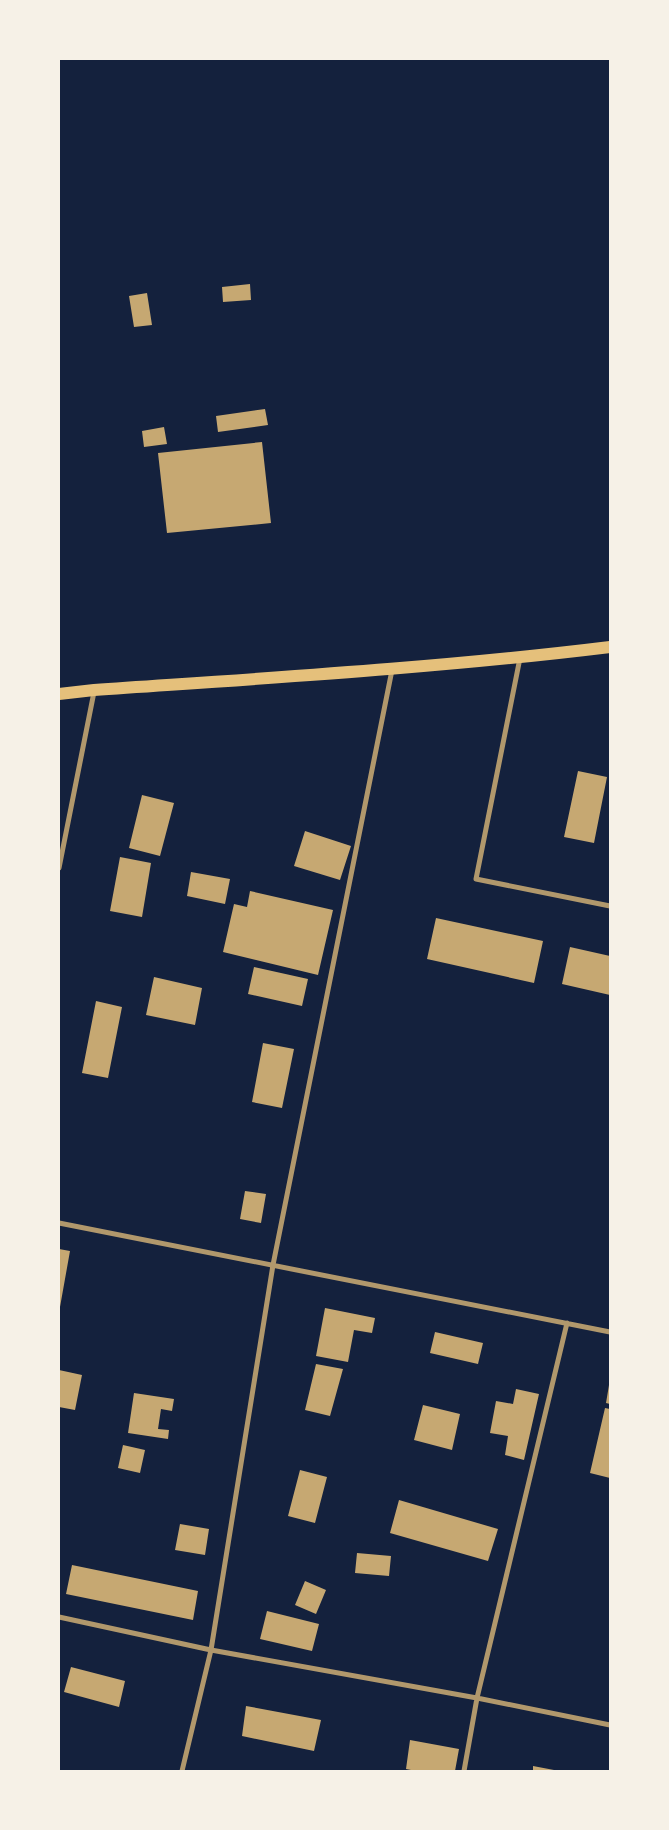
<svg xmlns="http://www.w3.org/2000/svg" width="669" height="1830" font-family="'Public Sans',sans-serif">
	<rect width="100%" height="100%" fill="#14213d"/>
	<path fill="#c6a872" d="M250,284L251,300L223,302L222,287Z
		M147,293L152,325L134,327L129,296Z
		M265,409L268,425L218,432L216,416Z
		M164,427L167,444L144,447L142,431Z
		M262,442L271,523L167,533L158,453Z
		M578,771L607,777L594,843L564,837Z
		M142,795L174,803L160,856L129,848Z
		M305,831L351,846L340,880L294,866Z
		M120,857L151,863L142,917L110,911Z
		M191,872L230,879L225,904L187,896Z
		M250,891L333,910L318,975L223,952L234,904L247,907Z
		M436,918L543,941L534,983L427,959Z
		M570,947L610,956V995L562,984Z
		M254,967L308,979L302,1006L248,994Z
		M154,977L202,988L195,1025L146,1015Z
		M96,1001L122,1007L108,1078L82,1073Z
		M263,1043L294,1049L282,1108L252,1102Z
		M245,1191L266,1194L261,1223L240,1219Z
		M59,1249L70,1251L60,1307H59Z
		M325,1308L375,1318L372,1333L354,1330L348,1362L316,1356Z
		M435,1332L483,1343L478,1364L430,1353Z
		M316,1364L343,1369L330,1416L305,1410Z
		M59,1370L82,1375L75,1410L59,1407Z
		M609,1385L610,1386V1404L606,1403Z
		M516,1389L539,1394L524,1460L505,1455L508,1436L490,1433L496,1401L513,1404Z
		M134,1393L174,1399L172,1411L161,1409L158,1429L169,1430L168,1439L128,1433Z
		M423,1405L460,1414L452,1450L414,1440Z
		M605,1408L610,1409V1478L590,1473Z
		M123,1445L145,1450L140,1473L118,1468Z
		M300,1470L327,1477L315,1523L288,1516Z
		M399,1500L498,1529L488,1561L390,1533Z
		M180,1524L209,1529L205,1555L175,1550Z
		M357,1553L391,1556L389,1576L355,1573Z
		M72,1565L198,1591L193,1620L66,1594Z
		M305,1581L326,1590L316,1614L295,1605Z
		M267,1611L319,1624L312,1651L260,1639Z
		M71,1667L125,1681L119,1707L64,1692Z
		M246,1706L321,1720L314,1751L242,1736Z
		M410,1740L459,1749L455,1771H416L406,1769Z
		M533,1766L554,1770L553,1771H533Z"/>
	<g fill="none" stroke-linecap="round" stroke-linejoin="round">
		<path stroke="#b1986c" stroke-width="5" d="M520,658L476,879L610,906
			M59,868L94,692
			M59,1223L610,1332
			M59,1617L211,1650L477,1698L610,1725
			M182,1771L211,1650L273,1265L392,670
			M464,1771L477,1698L567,1323"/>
		<path stroke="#e5c07b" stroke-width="12" d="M59,694L94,690C267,678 439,668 610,647"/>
	</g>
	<rect width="669" height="1830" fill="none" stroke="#f6f1e7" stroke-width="120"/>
</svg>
